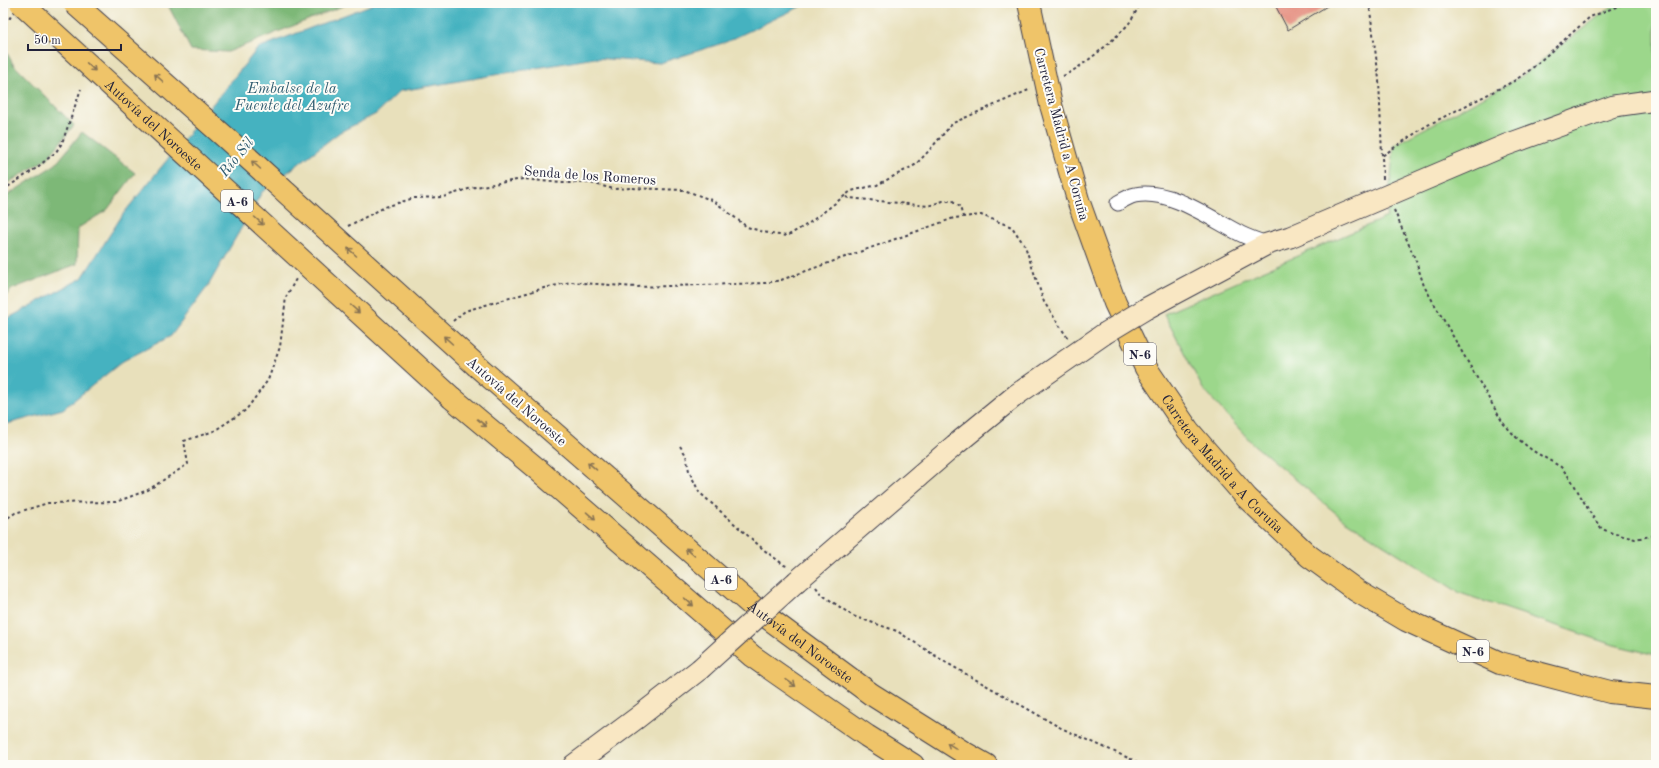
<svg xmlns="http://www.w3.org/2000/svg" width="1659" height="768" font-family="'Old Standard TT',serif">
	<rect width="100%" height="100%" fill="#fdfcf7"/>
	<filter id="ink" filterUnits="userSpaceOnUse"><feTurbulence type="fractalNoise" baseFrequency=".025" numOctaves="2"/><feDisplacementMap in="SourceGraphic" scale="8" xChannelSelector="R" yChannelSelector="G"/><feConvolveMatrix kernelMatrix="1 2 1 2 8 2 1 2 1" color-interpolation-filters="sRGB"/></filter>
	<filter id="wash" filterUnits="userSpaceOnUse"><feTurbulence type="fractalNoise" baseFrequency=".012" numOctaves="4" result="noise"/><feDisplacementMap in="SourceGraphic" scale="16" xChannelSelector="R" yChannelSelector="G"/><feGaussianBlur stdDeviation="0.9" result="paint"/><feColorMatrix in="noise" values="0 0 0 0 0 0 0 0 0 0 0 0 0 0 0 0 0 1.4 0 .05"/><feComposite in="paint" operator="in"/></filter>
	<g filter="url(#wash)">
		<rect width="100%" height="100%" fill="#e8e0bb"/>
		<path fill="#9cd78b" stroke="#5f7c63" d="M1616,3H1656V655L1614,645L1460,593L1343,519L1253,444L1203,389L1164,314L1387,217L1394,145L1519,78Z"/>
		<path fill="#7db877" stroke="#506d59" d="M167,3H350L228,52L191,50Z
			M3,46L13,64L74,125L48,158L3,186Z
			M82,132L135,173L107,210L78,228L77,264L12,289L3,299V198L56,164Z"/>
		<path fill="#44b2c0" stroke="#336a7e" d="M376,3H808L726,42L660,63L595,58L400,91L376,114L340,132L262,192L208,286L171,336L123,361L63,409L3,425V321L82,278L123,214L258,48Z"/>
		<g id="blocks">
			<path fill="#e7998b" d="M1274,3H1332L1288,30Z"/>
		</g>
	</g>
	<g filter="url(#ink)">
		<use href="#blocks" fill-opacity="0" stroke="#403e4e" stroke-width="1"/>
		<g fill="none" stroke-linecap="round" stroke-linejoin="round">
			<g stroke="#403e4e" stroke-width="17">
				<path id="street" d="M1118,203C1123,200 1130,196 1135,195C1170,188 1211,219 1241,234C1249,238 1258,241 1267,244"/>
			</g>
			<g stroke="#403e4e" stroke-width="23">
				<path id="secondary" d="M1147,308L1267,244L1290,237L1506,145L1614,106L1656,100
					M797,581L955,445L1016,395L1104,334
					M574,765L637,718L700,669"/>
			</g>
			<g stroke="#403e4e" stroke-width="24">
				<g id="highway">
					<path id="s1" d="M1051,105L1078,200L1115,303L1146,368L1188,430L1247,498L1309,556L1357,591L1406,620L1500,663L1610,692L1656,697"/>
					<path id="s2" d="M477,366L756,609L871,694L963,752L986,765"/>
					<path d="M452,398L537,469L752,656L867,736L913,765"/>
				</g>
			</g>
			<path stroke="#403e4e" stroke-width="2" stroke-dasharray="3 3" stroke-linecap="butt" d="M1369,3L1379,79L1382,156
				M3,16L10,18L11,16
				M1063,76C1080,69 1118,37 1130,22C1134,16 1137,9 1141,3
				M1383,179L1382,156L1426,126L1514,81L1530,70L1590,17L1626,3
				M3,190L35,169L56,152L62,143L81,89
				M846,197L849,198L928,206L943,201H953L960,207L963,217
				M1394,210L1416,261L1424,286L1503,423L1517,438L1533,451L1561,467L1572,481L1592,516L1602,529L1612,533L1635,539L1656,535
				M348,226L385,207L414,198L443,197L475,187L523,179L561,183H590L614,189L631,188L684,190L714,201L747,227L771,234L787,236L808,224L851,191L877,185L915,165L925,155L953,123L1031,89
				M453,321L465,311L544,288L571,282L636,287L766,283L781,280L954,218L981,215L1012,227L1025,246L1044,302L1069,340
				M680,446L686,455L689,471L699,492L764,550L784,565L789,567
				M3,521L15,513L48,503L116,502L148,490L188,464L184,441L214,431L246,410L268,380L280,347L286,297L296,279
				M816,587L821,594L853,616L897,631L945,662L1061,728L1144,765"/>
			<use href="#street" stroke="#fff" stroke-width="15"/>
			<use href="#secondary" stroke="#f9e7c3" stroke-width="21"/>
			<use href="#highway" stroke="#efc469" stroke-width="22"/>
			<g stroke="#403e4e" stroke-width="23" stroke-linecap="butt">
				<path id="secondary-bridge" d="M1104,334L1147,308
					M700,669L797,581"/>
			</g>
			<g stroke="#403e4e" stroke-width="24" stroke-linecap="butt">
				<g id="highway-bridge">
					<path id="s3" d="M21,3L452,398"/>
					<path d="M74,3L225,137L477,366"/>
					<path d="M1029,3L1051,105"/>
				</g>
			</g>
			<use href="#secondary-bridge" stroke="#f9e7c3" stroke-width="21"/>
			<use href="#highway-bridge" stroke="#efc469" stroke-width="22"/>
		</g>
		<defs><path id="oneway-shaft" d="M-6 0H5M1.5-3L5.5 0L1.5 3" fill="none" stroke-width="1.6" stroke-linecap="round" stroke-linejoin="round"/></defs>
		<g stroke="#887352">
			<use href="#oneway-shaft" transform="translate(91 67) rotate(43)"/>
			<use href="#oneway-shaft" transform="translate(159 78) rotate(-138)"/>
			<use href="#oneway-shaft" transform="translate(256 165) rotate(-138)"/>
			<use href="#oneway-shaft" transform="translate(259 221) rotate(42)"/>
			<use href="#oneway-shaft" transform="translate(352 252) rotate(-138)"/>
			<use href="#oneway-shaft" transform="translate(355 309) rotate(42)"/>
			<use href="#oneway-shaft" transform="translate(448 340) rotate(-138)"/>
			<use href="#oneway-shaft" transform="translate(482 423) rotate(40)"/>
			<use href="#oneway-shaft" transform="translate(592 466) rotate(-139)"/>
			<use href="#oneway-shaft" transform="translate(591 516) rotate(41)"/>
			<use href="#oneway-shaft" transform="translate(690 552) rotate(-139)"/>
			<use href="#oneway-shaft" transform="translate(689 602) rotate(41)"/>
			<use href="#oneway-shaft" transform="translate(791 683) rotate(35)"/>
			<use href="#oneway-shaft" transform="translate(952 746) rotate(-148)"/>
		</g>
	</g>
	<g text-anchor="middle" stroke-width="4" stroke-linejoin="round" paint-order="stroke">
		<g fill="#fdfcf7" stroke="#646373" stroke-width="1">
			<rect x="221" y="190" width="32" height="22" rx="3"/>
			<rect x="1124" y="343" width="32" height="22" rx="3"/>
			<rect x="705" y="568" width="32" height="22" rx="3"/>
			<rect x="1457" y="640" width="32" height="22" rx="3"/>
		</g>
		<g font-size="13" font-weight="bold" fill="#22223b">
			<text x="237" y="206">A-6</text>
			<text x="1140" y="359">N-6</text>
			<text x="721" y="584">A-6</text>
			<text x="1473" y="656">N-6</text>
		</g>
		<g font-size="14" fill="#22223b" stroke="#fdfcf7">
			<text dy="5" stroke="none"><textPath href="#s3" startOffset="180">Autovía del Noroeste</textPath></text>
			<text transform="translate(1062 134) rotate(75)" y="5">Carretera Madrid a A Coruña</text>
			<text transform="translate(590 175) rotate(4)" y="5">Senda de los Romeros</text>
			<text transform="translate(517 401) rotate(41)" y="5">Autovía del Noroeste</text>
			<text dy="5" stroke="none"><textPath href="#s1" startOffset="403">Carretera Madrid a A Coruña</textPath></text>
			<text dy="5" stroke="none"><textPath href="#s2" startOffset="425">Autovía del Noroeste</textPath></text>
		</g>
		<g font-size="15" font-style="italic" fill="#305c70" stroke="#fdfcf7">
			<text x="292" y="93">Embalse de la<tspan x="292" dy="17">Fuente del Azufre</tspan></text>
			<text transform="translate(236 157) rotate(-51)" y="5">Río Sil</text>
		</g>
	</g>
	<rect width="1659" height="768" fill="none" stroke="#fdfcf7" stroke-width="16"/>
	<path d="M28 44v6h93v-6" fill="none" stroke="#22223b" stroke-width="2"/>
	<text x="34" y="44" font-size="12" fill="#22223b" stroke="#fdfcf7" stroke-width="3" paint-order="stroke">50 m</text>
</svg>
